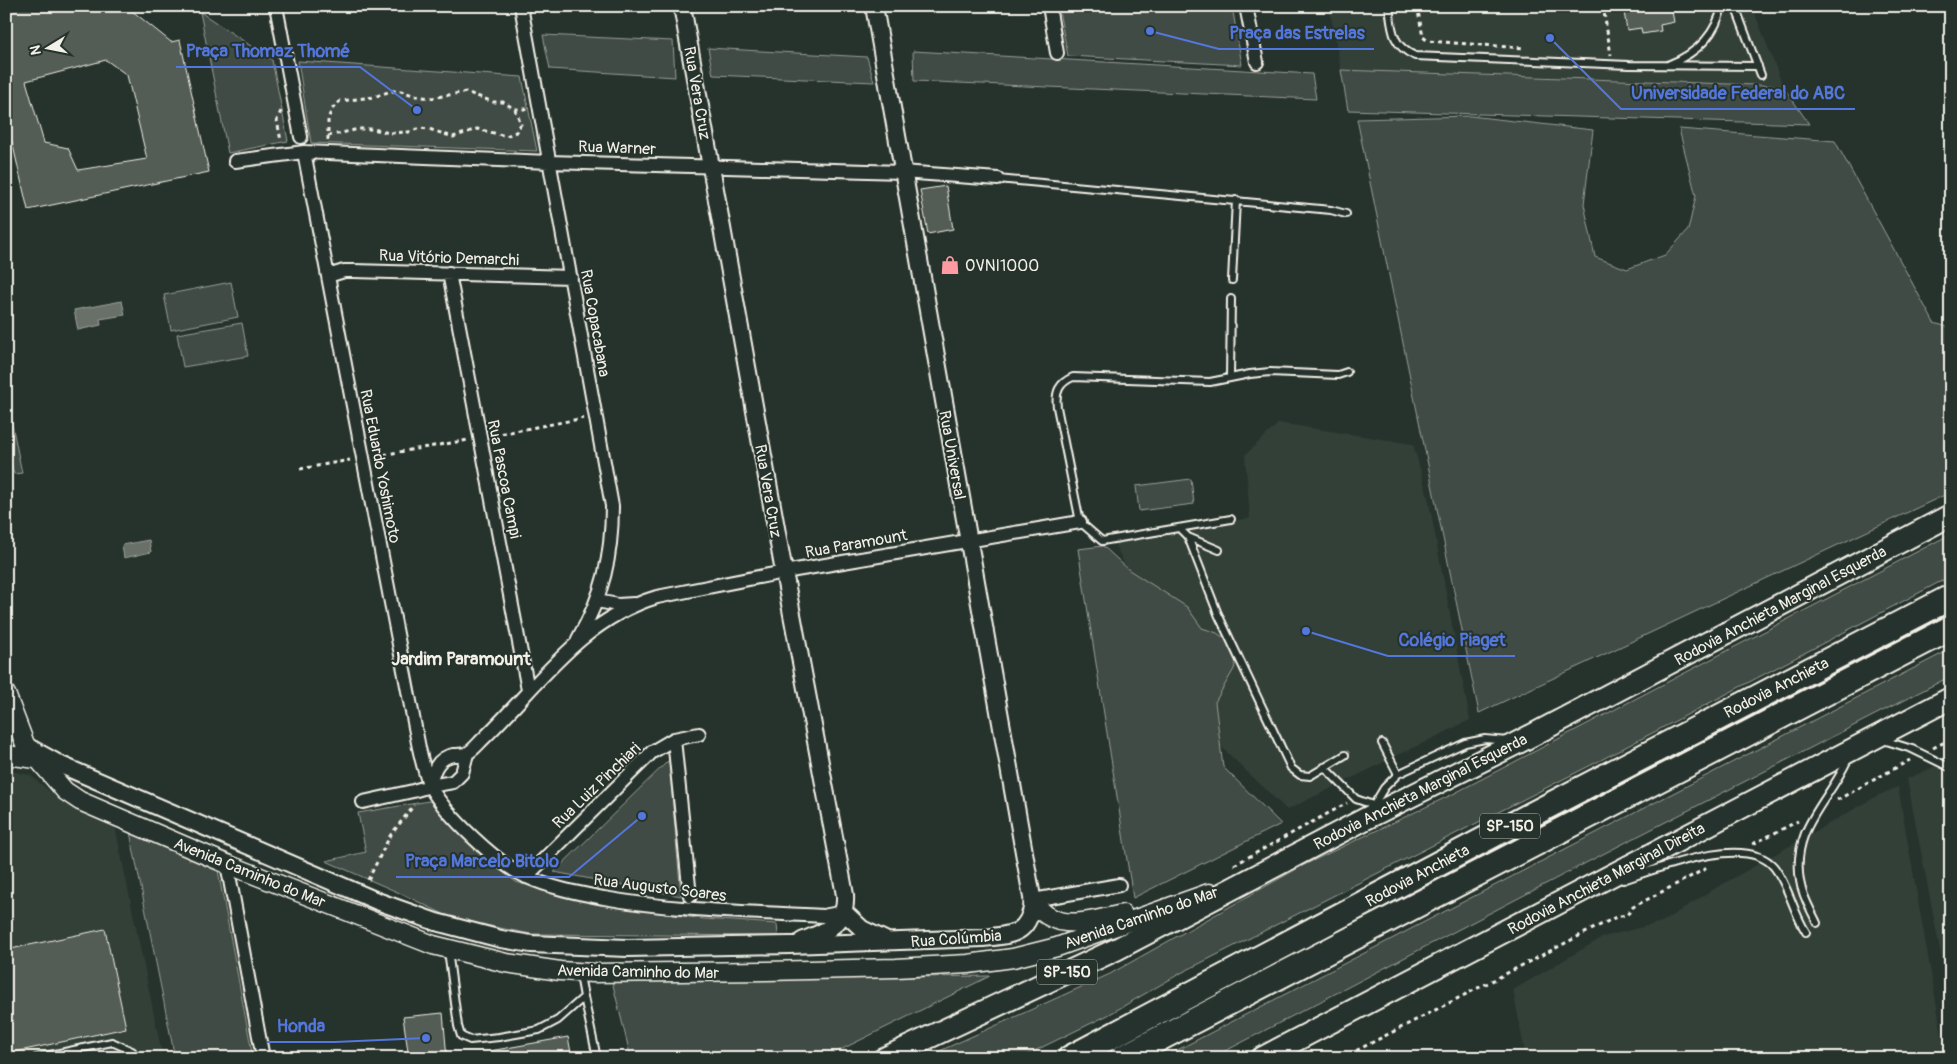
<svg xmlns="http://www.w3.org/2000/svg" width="1957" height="1064" font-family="Pangolin,sans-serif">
	<rect width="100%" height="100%" fill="#26332d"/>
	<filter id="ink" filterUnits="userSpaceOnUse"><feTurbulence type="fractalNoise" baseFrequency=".02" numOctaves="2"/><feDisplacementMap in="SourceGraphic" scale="10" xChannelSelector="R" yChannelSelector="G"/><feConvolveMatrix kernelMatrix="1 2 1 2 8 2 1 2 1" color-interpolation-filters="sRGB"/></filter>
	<g filter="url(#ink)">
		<path fill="#333f39" d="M1329,6H1752L1783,86L1341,70Z
			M1279,423L1413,444L1428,497L1470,720L1287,810L1212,738L1113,541L1250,518L1245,455Z
			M1951,759V1007L1907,779Z
			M6,770L30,775L64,803L115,826L163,1058H6Z
			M1898,787L1946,1058H1526L1513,990L1603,937L1662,922L1709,892L1879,795Z"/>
		<path fill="#414b45" stroke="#9a9e96" d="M1058,6H1232L1242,65L1068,56Z
			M200,12L272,60L288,141L228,153Z
			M543,35L673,41L675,77L550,69Z
			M708,48L867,57L874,82L713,75Z
			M913,51L1312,74L1316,99L914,81Z
			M298,61L522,77L537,151L311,143Z
			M1341,70L1783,86L1809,124L1348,110Z
			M1470,116L1593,130L1584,204L1595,257L1627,269L1665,255L1688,230L1696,196L1679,129L1835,141L1934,323L1951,328V492L1479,713L1357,119Z
			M231,282L238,317L171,330L164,295Z
			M242,323L248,356L183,367L177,334Z
			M6,395L22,473L14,474L6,447Z
			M1191,479L1194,504L1139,511L1136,486Z
			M1951,534V576L1599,761L1181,973L1108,1015L1020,1058H924L1110,974L1302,866L1453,794Z
			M1103,546L1129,570L1187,607L1202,628L1217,633L1239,649L1234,669L1215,702L1223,767L1281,824L1133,898L1078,549Z
			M1951,649V676L1603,854L1212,1058H1162Z
			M669,760L681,896L554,872Z
			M429,801L456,823L495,866L516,882L563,896L637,910L704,919L777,924L778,936L531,934L454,919L402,894L326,861L366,852L358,813Z
			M129,827L217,865L253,1058H175Z
			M990,976L824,1058H631L612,981Z"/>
		<path fill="#676f68" stroke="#9fa39b" d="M122,301L125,315L100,319L101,325L78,330L74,310Z
			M149,540L151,552L124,558L122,545Z"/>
		<path fill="#525c55" stroke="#f4f1e8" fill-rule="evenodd" d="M6,6H126L171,42L180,40L209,172L28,210L6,116ZM106,60L127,75L147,159L78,170L68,148L44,143L26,81Z
			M1623,6H1671L1674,22L1660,25L1661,31L1642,34L1641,28L1627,30Z
			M946,186L953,229L928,234L920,190Z
			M105,929L126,1028L6,1054V950Z
			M443,1013L447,1058H409L403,1017Z
			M568,1037L572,1058H490V1051Z"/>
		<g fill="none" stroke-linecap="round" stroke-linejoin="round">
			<g stroke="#f4f1e8" stroke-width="10">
				<path id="service" d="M1389,6C1392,29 1391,45 1415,56L1629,65L1758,66
					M1735,6L1761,75
					M1670,64C1697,53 1716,35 1722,6
					M998,179L1331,210L1346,214
					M1232,280L1236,200
					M1230,377L1231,299
					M1231,519L1102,541L1080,522L1057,407C1055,392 1059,383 1073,377L1210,382L1250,374L1270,372L1338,375L1347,372
					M1179,528L1188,537L1218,614L1291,768L1300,775L1310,776L1345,755
					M1188,537L1219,550
					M1883,740L1912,749L1951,768
					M1382,743L1398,774
					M1324,767L1356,799L1373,805
					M1372,808L1384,788L1398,774L1465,743L1485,739L1508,741
					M1623,880C1657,869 1746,833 1774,867C1789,886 1793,912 1806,932
					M1817,923C1811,910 1802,896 1800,881C1791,828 1829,802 1848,759
					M448,950L458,1026L461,1036L470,1040L499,1037L539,1030L558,1020L584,997L580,975
					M584,997L597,1058
					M36,1058L112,1042L132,1051L138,1058"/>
			</g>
			<g stroke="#f4f1e8" stroke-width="16">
				<path id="minor" d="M276,6L301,137
					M521,6L612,506C612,557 603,595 578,639
					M1049,6L1057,53
					M1246,6L1257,62
					M304,152L419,748C422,761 425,776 431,788C447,816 497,864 527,877C551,888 578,893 604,898C676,911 750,912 823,916L844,912
					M235,161L304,152L549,162L902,172L998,179
					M449,273L528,690
					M328,276L344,271H354L571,277
					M597,601L618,605L634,604
					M674,739L690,896
					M430,786C433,771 437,758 453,755C457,755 461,755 465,754C471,753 478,744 482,740C537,687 580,620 657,597L784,572L1080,522
					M363,802L413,791L430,786L453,782L462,773L467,754
					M227,864L263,1058
					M526,877L652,752L674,739L699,734
					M1033,900L1119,885"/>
			</g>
			<g stroke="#f4f1e8" stroke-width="20">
				<path id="tertiary" d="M682,6L784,572L845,895C847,925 826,931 802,941
					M32,749L61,765L377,901L436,922L501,939L531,944L627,948L790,945L983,938C1012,935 1028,935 1033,903L874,6
					M844,912L862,929L885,940"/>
			</g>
			<g stroke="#f4f1e8" stroke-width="21">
				<path id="secondary" d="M6,694L25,744L65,791L80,801L227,864L433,945L506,963L560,971L593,973L766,971L896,968L968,964L1013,958L1057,947L1209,893
					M6,755L36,759
					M1033,903C1038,907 1043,913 1048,916C1070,930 1100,918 1123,914"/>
			</g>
			<g stroke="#f4f1e8" stroke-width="25">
				<path id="trunk" d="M885,1058L1117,949L1365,819L1519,742L1951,515
					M1262,1058L1951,698"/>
			</g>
			<g stroke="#f4f1e8" stroke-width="28">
				<path id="motorway" d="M1070,1058L1527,817L1951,597
					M1122,1058L1951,628"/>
			</g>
			<path stroke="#f4f1e8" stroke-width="3" stroke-dasharray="4 4" stroke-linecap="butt" d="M1417,6L1423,37L1428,41L1524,48
				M1603,6L1611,55
				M281,111L277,120L281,141
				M328,136L359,129H373L389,133L409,132L420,128L429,129L453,137L477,129L506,136L516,132L521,124L515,109
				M328,140V119L332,109L340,101L374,97L391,91H401L416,96L431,98L466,92L493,102H503L515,109H527
				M494,435L584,418
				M376,456L468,440
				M300,469L350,460
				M1933,748L1951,739
				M1837,800L1910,760
				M1753,844L1798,821
				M1234,865L1347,803
				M368,880L390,836L414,805
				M1342,1058L1616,917L1627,915L1633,907L1707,868"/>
			<use href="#service" stroke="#26332d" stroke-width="6"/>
			<use href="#minor" stroke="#26332d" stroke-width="12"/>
			<use href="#tertiary" stroke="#26332d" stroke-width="16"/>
			<use href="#secondary" stroke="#26332d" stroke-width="18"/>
			<use href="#trunk" stroke="#26332d" stroke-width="21"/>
			<use href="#motorway" stroke="#26332d" stroke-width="24"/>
		</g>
	</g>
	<defs>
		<g id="shop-bare" transform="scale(1.5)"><path d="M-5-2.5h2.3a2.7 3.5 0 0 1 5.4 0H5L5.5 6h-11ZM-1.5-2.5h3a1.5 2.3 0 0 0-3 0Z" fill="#ff9aa2" stroke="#26332d" stroke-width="2.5" paint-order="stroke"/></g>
	</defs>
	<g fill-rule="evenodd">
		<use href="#shop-bare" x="950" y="265"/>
	</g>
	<g text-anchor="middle" stroke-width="4" stroke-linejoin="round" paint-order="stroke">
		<g fill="#26332d" stroke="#b6b8b0" stroke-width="1">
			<rect x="1480" y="813.5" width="60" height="25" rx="4"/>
			<rect x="1037" y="959.5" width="60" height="25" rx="4"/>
		</g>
		<g font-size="15" font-weight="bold" fill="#f4f1e8">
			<text x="1510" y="831">SP-150</text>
			<text x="1067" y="977">SP-150</text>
		</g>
		<g font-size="16" fill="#f4f1e8" stroke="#26332d">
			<text transform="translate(698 93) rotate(80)" y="6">Rua Vera Cruz</text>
			<text transform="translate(617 147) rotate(2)" y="6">Rua Warner</text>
			<text transform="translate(449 257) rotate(2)" y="6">Rua Vitório Demarchi</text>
			<text transform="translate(596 323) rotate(80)" y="6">Rua Copacabana</text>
			<text transform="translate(953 455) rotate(80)" y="6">Rua Universal</text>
			<text transform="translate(381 466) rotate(79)" y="6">Rua Eduardo Yoshimoto</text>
			<text transform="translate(505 479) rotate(79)" y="6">Rua Pascoa Campi</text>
			<text transform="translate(769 491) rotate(80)" y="6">Rua Vera Cruz</text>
			<text transform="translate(856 543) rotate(-10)" y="6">Rua Paramount</text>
			<text transform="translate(1780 605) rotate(-28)" y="6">Rodovia Anchieta Marginal Esquerda</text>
			<text transform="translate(1776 687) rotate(-27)" y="6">Rodovia Anchieta</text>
			<text transform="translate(596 785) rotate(-44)" y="6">Rua Luiz Pinchiari</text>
			<text transform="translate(1420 791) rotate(-27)" y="6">Rodovia Anchieta Marginal Esquerda</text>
			<text transform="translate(250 872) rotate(22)" y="6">Avenida Caminho do Mar</text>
			<text transform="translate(1417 875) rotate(-28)" y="6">Rodovia Anchieta</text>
			<text transform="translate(1606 878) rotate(-28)" y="6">Rodovia Anchieta Marginal Direita</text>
			<text transform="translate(660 887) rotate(7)" y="6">Rua Augusto Soares</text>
			<text transform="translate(1141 917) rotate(-19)" y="6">Avenida Caminho do Mar</text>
			<text transform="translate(956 938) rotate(-4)" y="6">Rua Colúmbia</text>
			<text transform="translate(638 971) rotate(1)" y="6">Avenida Caminho do Mar</text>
		</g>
		<g font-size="16" fill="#f4f1e8" stroke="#26332d" text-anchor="start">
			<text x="965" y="271">OVNI1000</text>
		</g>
		<g font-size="18" font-weight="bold" fill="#f4f1e8" stroke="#26332d">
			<text x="461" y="665">Jardim Paramount</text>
		</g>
	</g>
	<path fill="none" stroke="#5377dc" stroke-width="2" d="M1150 31L1219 49H1374M417 110L360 67H176M1550 38L1621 109H1855M1306 631L1388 656H1515M642 816L569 877H396M426 1038L335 1042H267"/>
	<g fill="#5377dc" stroke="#26332d" stroke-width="2">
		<circle cx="1150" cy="31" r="5"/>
		<circle cx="417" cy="110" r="5"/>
		<circle cx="1550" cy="38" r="5"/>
		<circle cx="1306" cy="631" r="5"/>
		<circle cx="642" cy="816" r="5"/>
		<circle cx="426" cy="1038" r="5"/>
	</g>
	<g font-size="18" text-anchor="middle" font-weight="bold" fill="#5377dc" stroke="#26332d" stroke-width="4" stroke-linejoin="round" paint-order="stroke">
		<text x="1297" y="39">Praça das Estrelas</text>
		<text x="268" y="57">Praça Thomaz Thomé</text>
		<text x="1738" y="99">Universidade Federal do ABC</text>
		<text x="1452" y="646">Colégio Piaget</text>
		<text x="482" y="867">Praça Marcelo Bitolo</text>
		<text x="301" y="1032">Honda</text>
	</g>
	<rect width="1957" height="1064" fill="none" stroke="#26332d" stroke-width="25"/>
	<rect x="12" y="12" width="1932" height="1039" fill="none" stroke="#f4f1e8" stroke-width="2" filter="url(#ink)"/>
	<g transform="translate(48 48) rotate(260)" stroke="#26332d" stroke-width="4" paint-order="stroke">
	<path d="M0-4L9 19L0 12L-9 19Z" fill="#f4f1e8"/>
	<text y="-8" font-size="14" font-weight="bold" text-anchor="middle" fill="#f4f1e8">N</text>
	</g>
</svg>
